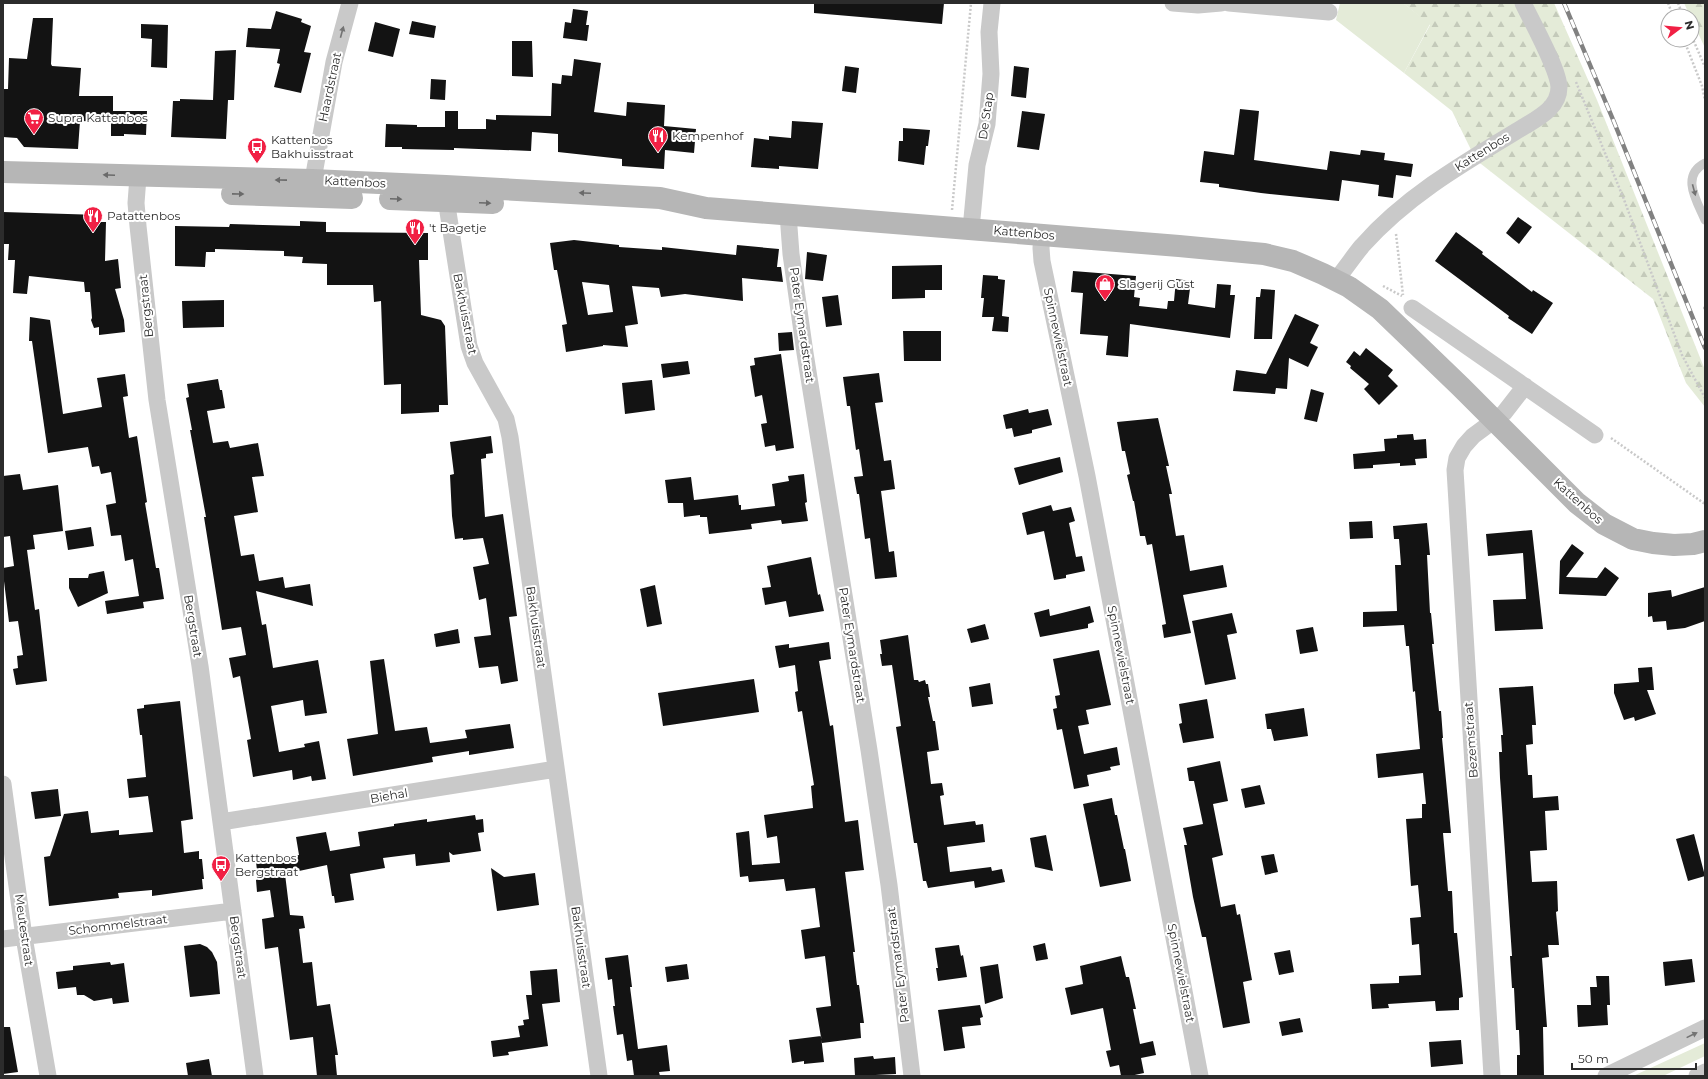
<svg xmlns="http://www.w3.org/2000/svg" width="1708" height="1079" font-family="Montserrat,sans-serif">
	<defs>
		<pattern id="forest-firs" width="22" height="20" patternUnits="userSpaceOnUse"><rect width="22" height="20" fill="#e4ebd8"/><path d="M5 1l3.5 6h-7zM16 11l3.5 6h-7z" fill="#c4caba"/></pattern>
	</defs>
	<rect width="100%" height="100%" fill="#fff"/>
	<path fill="#e4ebd8" d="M1340,3H1403L1430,24L1404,73L1336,20Z
		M1705,1043V1056L1663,1076H1633Z"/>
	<path fill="url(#forest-firs)" d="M1403,3H1554L1597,100L1705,370V407L1686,383L1653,299L1476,160L1452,111L1404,73L1430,25Z
		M1684,3H1705V48L1692,20V16H1690Z"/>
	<path fill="#131313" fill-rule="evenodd" d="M814,3H944L942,24L814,13Z
		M573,9L588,11L586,25H589L587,41L563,38L565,22L571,23Z
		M276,11L302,19L301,22L311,26L304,52L311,53L301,93L274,87L280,64L277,63L280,49L246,47L248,28L271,29Z
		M33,18H53L51,64L52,66L81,68L79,96H113V111H147L146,135L124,134V136H111V122L80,121L78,149L24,147L17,138L3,137V89H8L9,58L27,59Z
		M412,21L436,26L434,38L409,34Z
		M375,22L400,29L393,57L368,51Z
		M141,24L168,25L167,68L151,67L152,39L141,38Z
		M512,41H532L533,77L512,76Z
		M236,50L234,100H228L226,139L171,137L173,101H180V99L213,100L215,51Z
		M574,59L601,63L594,112L626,116L627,102L665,105L664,126L696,129L694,153L665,150L664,169L622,166V159L558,152V134L532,132L531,151L454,148V150L402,149V147H385L386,124L417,125V127H445V111H458V129H486V119L496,120V115L551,116L552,83L561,84L562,75L572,76Z
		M845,66L859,68L856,93L842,91Z
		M1014,66L1029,68L1026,98L1011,96Z
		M431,79L446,80L445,100L430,99Z
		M1240,109L1259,111L1254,160L1327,170L1330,151L1360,155L1361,150L1385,153L1384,160L1413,164L1411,177L1396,175L1393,198L1378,196L1379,185L1342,180L1339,201L1261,193L1219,187V184L1200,182L1204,151L1234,155Z
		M1022,111L1045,114L1039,150L1017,147Z
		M792,121L823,123L818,169L779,166V169L751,167L754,138L769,140V136L791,138Z
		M903,128L930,130L928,146H926L924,165L898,161L899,141H903Z
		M3,212L100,215V222H106L105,261L118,259L121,288L115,289L124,320L125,332L99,335V327L94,328L91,320L92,318L90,292H85L84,282L29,276L27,294L13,293L15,260H8L9,244H3Z
		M1518,217L1532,227L1519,244L1506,233Z
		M300,221L326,222V232L428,233V260H419L421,315L441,320L445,326L448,405H439V412L401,414V384L384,385L381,301L374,302L373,285H327V264L302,263L303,257L284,256V251L215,249V252H206L205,267L175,266V226L229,227L230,224L300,226Z
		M1456,232L1483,252L1482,254L1532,292L1533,290L1553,303L1532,334L1508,318L1509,316L1435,261Z
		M574,240L619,245V247L662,250V247L736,255L737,245L779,249L777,267H781L783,282L742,278L743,301L685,294L661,297L659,288L632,286L638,324L625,326L628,347L603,345V346L566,352L562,325L567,324L557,270H554L550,243ZM582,282L609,285L613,312L588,315Z
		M807,252L827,255L823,281L805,279Z
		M942,265V290H925V298L892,299V266Z
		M1073,271L1136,276L1134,297L1140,298L1139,306L1167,309L1168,301H1174L1176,279L1191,281L1188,304L1215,308L1217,284L1231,285L1230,295H1235L1230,338L1130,324L1128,357L1106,355L1108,336L1080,334L1083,293L1071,292Z
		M983,275L998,276V279L1005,280L1002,316L1009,317L1008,332L992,331L994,317H982L984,298H981Z
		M1261,289L1275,290L1272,339H1254L1256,297H1260Z
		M838,295L842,325L826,327L822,297Z
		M224,300V327L183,328L182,301Z
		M1295,314L1319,325L1310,343L1318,347L1308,367L1289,358L1287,389L1276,388L1275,394L1233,391L1236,370L1266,374Z
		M30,317L50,320L63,414L102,407L97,378L125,374L128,396L123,397L129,438L137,436L147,502L145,503L156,568H159L164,599L143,602L144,608L107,614L105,601L139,596L133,559L125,561L121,535L111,536L106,505L116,503L111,472L101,474L99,466L92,467L88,447L48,453L32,341H29Z
		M903,331H941V361H904Z
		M792,332L794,350L779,351L778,333Z
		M1366,348L1393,370L1388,376L1398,386L1379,405L1364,389L1369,384L1350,368L1351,366L1346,362L1354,351L1360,356Z
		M781,354L794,448L776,451L775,445L765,447L761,424L767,423L762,395L755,397L750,366L755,365L754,358Z
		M688,361L690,374L663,378L661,364Z
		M879,373L883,402L875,403L884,461L891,460L895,489L881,491L889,552L894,551L897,577L875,579L870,538L865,539L859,494H857L854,477L863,476L859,449L856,450L850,406H847L843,377Z
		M218,379L220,390H222L225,408L207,411L213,443L228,441L230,448L258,443L264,476L252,477L258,512L234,516L241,556L254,554L259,581L283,577L285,588L310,584L313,606L256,591L262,625L266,624L273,668L318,660L327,713L305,716L303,700L271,706L279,752L305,747L304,744L319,741L326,779L312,781L311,776L293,780L292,770L253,777L247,740L251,739L240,676L233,678L229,658L246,655L241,627L222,630L204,517H206L190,430H192L186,398L189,397L187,384Z
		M652,380L655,410L625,414L622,383Z
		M1311,389L1324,393L1317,422L1304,419Z
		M1028,409L1029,413L1048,409L1052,425L1032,430V433L1014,437L1012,428L1006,429L1003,415Z
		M1158,418L1169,466H1166L1172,494H1169L1176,536L1184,535L1190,571L1223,565L1227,587L1183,595L1191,633L1164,638L1162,625L1166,624L1152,544L1147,545L1145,536H1140L1134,501H1133L1127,475L1130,474L1125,451H1122L1117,422Z
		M1413,434L1414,440L1426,439L1427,458L1415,459L1416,465L1400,466V463L1373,465V468L1354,469L1353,454L1385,451L1384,439L1397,438V435Z
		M491,436L493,453L486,454V458L481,459L485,517L503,514L517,616L509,617L518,681L501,684L498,666L479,668L474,637L491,635L486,598L479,600L473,567L489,564L483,538L463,540V538L455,539L452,516L450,475L454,474L450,442Z
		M1060,457L1063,472L1019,485L1014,468Z
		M20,474L23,490L58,485L63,531L33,535L35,549L27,550L35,610L39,609L47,681L16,685L13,669L18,668L17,656L23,655L18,621L9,622L3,573V568L14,566L10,536L3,537V476Z
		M804,474L807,502L805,503L808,521L782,524L781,520L751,524L752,529L709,534L707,517H700V515L684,517L683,503H668L665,480L691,477L694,500L738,495L739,505H741V510L775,506L772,484L789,481L788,476Z
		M1051,505L1053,511L1071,507L1075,521L1069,523L1076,557L1082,556L1085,571L1066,575V578L1054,580L1044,531L1027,535L1022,513Z
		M1372,521L1373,538L1350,539L1349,522Z
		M1427,523L1430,555H1427L1430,613H1431L1434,644H1432L1439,711H1441L1443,738H1442L1451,833H1443L1448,891H1452L1454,933H1457L1463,997L1459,998V1010L1436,1011L1435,1001L1388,1004L1389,1008L1372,1009L1370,984L1399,983V976L1421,975L1419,944L1412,945L1410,918L1421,917L1418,885L1411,886L1406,819L1422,818V804H1426L1423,773L1378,778L1376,754L1420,749L1415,691L1413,692L1409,646H1406L1404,625L1363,627V612L1397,611L1395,565H1401L1399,539H1394L1393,526Z
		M91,527L94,546L68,550L65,531Z
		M1532,530L1543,629L1495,631L1493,600L1526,599L1523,553L1488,556L1486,534Z
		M1572,544L1584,553L1566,577L1597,578L1605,567L1619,578L1606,596L1559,594L1560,561Z
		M811,557L818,595L820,594L824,611L789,617L786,601L765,605L762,588L771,587L767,566Z
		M104,571L108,593L78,607L69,588V578H88L89,574Z
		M655,585L662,624L647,627L640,589Z
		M1705,587V621L1685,628L1667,630L1666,621L1653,622L1652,616L1648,617V593L1671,590L1672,597Z
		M1090,606L1094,622L1088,624V628L1040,637L1034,613L1049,609L1050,616Z
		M1232,613L1237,633L1227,635L1236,679L1205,685L1192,621Z
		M985,624L989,639L971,643L967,629Z
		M1313,627L1318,651L1300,654L1296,630Z
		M458,629L460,643L436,647L434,634Z
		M908,635L914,680H918L919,682L925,680L926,684H928L930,697H928L933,721H935L939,750L927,752L931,784L942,783L944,795L940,796L944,825L975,821L976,825L983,824L985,842L947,847L950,872L991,867L992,871L1002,869L1005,882L975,888L974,881L928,888L926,881H923L917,843H914L896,727L901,726L892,665L882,666L880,654H882L880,640Z
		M829,642L831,659L819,661L830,726L833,725L845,822L858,820L863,863L864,870L845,872L855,952H853L857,985H859L864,1023H860L861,1038L822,1043L816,1008L831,1006L825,956L805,959L801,930L820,927L815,888L786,891L784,879L749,882L748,876L740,877L736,833L749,831L752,865L780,863L777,836L767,838L764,815L813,808L811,786L814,785L802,711L798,712L795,692L798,691L795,665L779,668L775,646L789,644V648Z
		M1099,650L1111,705L1086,710L1089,724L1078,726L1084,754L1117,747L1120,765L1110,767L1111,770L1087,775L1089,786L1074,789L1062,729L1057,730L1053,709L1057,708L1055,696L1060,695L1053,659Z
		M384,659L395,731L427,727L430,743L467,738L465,730L510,724L514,748L469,755V751L432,757L433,762L353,776L347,739L378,734L370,661Z
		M1652,667L1654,690H1647L1656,714L1635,721L1634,717L1624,720L1614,693V684L1639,682L1638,668Z
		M754,679L759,712L663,726L658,693Z
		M990,683L993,704L972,707L969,687Z
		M1533,686L1536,725H1532L1533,744L1526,745L1528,775H1532L1533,798L1558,796L1559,810L1545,811L1547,850L1530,851L1532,882L1557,881L1558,911L1556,912L1559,945H1548L1549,957L1542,958L1547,1027H1543L1544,1076H1517V1055H1520L1519,1030H1516L1514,988H1512L1510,956H1512L1500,778L1499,752H1502L1501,735H1503L1499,688Z
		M1207,699L1214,738L1183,743L1179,724L1182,723L1179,704Z
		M180,701L193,819L181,821L184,853L199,851V859H202L204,879H202L203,889L152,896V890L118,893L119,898L49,906L44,857L50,856L64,814L88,811L91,833L119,830V835L153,832L148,796L129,798L127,779L146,777L142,735H140L137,709L144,708V705Z
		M1304,708L1308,736L1274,741L1271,729H1267L1265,714Z
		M1220,761L1228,801L1213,804L1223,855L1212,858L1221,907L1235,904L1237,915L1240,914L1252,980L1243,982L1250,1023L1223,1028L1207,943L1206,937H1202L1193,897L1184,845H1187L1183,828L1203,824L1194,781H1189L1187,768Z
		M1260,785L1265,804L1245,808L1241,789Z
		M58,789L61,816L35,819L31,792Z
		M1112,798L1115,815H1117L1124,849H1125L1131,881L1100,887L1083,804Z
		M475,815L476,820L483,819L484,832L478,833L481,851L453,855L449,852L450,862L416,866L415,854L383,858L385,868L350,874L354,900L335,903L334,896H332L327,865L285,874L290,915L303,916L305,928L299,929L303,963L312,962L317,1006L330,1004L338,1055H335L337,1076H317L313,1037L290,1040L278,947L265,949L262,919L274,917L270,890L257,892L256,880L258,879L256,862L299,855L296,837L326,832L330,851L360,846L358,832L394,826V824L427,819V822Z
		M1694,834L1705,876L1688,881L1676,839Z
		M1046,835L1053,871L1035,867L1030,838Z
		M1274,854L1278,872L1265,875L1261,856Z
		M491,868L504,877L535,873L539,905L497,911Z
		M1045,943L1048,959L1036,961L1033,946Z
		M200,944L207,947L212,952L217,962L220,994L190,997L184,946Z
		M959,945L961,956L963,955L967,977L938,981L936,968H938L935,948Z
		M1290,950L1294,972L1279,975L1274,953Z
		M628,955L632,987H630L638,1049L667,1045L670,1071L659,1072L660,1076H634L632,1060L627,1061L623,1034L617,1035L613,1006H615L612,979L608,980L605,958Z
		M1121,956L1126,977H1129L1136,1009H1133L1140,1044L1153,1041L1156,1055L1141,1058L1144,1073L1130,1076H1121L1119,1065L1110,1067L1106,1051L1111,1050L1103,1008L1071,1015L1065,988L1083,984L1080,966Z
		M1692,959L1695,982L1665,986L1663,962Z
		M110,962L111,965L124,963L129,1002L113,1004L112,998L94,1001L84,995H77L76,987L58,989L56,972L73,970V966Z
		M687,964L689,979L667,982L665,967Z
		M998,964L1003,998L985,1004L980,967Z
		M557,969L560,1002L542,1004L548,1046L508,1052L509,1055L493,1057L491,1041L520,1037L518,1026L524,1025L523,1020L529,1019L526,995H532L530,971Z
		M1596,976H1609L1610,1005H1607L1608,1025L1578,1027L1577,1005H1591L1590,987H1597Z
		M980,1005L983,1017L980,1018L981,1025L962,1027L965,1048L944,1051L938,1010Z
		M1300,1018L1303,1032L1282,1036L1279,1022Z
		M3,1027H10L18,1072L3,1074Z
		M821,1036L824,1062L804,1064V1061L792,1063L789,1040Z
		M1461,1040L1463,1064L1431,1067L1429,1042Z
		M873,1056L874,1059L895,1057L896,1074L855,1076L854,1058Z
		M209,1059L212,1076H188L186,1063Z"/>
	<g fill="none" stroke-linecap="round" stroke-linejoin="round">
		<path stroke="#c9c9c9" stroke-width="2.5" stroke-dasharray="2 2" stroke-linecap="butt" d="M1668,3L1673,16
			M1678,3L1683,16
			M1692,37L1705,67
			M1684,40L1702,86L1705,100
			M1576,82L1623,197L1682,355L1705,398
			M952,210L971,3
			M1396,234L1403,295
			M1383,286L1402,296
			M1703,308H1705
			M1611,438L1705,504"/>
		<path stroke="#c9c9c9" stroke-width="9" d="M1705,163C1680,176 1697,201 1705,220"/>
		<path stroke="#c9c9c9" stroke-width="17" d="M1173,3L1198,5L1221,3
			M1229,3L1329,12
			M138,177L136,203L138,226L157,400L200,666L255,1076
			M446,190L448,212L469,346L475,363L506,419L510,437L599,1076
			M311,191L334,62L350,3
			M788,214L791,254L805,353L869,750L889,885L912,1076
			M971,229L977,165L987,124L991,74L989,32L992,3
			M1042,235L1041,248L1042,261L1087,476L1200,1076
			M1336,280C1345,269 1353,257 1362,246C1407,195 1467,161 1525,126C1540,117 1559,107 1559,87C1558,68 1532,22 1523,3
			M1412,308L1595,435
			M3,784L24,937L48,1076
			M221,822L556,769
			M3,939L233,911
			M1492,1076L1455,470L1457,458L1464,446L1473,436L1504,413L1525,386
			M1606,1076L1705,1028
			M1697,1076L1705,1072"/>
		<path stroke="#b6b6b6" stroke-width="22" d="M3,172L312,180L446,186L660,198L706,208L1179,246L1264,254L1293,261L1323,274L1349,287L1380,309L1461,387L1577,503L1604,524L1633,539L1653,543L1674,545L1693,544L1705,541
			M232,194L352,198
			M390,199L493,203"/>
		<g stroke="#818181" stroke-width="4.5">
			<path id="rail" d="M1564,3L1614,122L1705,348"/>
		</g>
		<use href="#rail" stroke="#fff" stroke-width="3" stroke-dasharray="9" stroke-linecap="butt"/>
	</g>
	<defs><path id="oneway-solid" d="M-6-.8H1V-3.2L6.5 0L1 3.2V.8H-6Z"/></defs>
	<g fill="#737373">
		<use href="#oneway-solid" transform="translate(342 32) rotate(-75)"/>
		<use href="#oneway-solid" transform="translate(1694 190) rotate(75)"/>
		<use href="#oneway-solid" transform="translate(1692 1035) rotate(-26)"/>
	</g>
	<g fill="#6a6a6a">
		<use href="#oneway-solid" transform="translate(109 175) rotate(-178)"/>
		<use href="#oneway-solid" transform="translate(281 180) rotate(-179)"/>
		<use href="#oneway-solid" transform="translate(585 193) rotate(-177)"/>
		<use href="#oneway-solid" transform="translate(238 194) rotate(1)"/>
		<use href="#oneway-solid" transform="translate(396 199) rotate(2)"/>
		<use href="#oneway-solid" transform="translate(485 203) rotate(3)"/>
	</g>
	<defs>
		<g id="supermarket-pin" transform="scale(1)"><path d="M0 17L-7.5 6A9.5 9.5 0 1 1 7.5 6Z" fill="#f12044" stroke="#fff"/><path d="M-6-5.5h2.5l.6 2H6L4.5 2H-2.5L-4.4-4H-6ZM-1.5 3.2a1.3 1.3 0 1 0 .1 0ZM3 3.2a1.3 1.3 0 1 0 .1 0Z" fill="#fff"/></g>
		<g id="restaurant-pin" transform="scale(1)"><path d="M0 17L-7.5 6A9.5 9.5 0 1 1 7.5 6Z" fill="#f12044" stroke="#fff"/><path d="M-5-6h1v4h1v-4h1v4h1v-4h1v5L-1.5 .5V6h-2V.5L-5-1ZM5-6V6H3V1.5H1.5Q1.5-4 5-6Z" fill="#fff"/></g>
		<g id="bus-pin" transform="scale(1)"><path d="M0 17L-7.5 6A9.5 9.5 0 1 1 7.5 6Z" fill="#f12044" stroke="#fff"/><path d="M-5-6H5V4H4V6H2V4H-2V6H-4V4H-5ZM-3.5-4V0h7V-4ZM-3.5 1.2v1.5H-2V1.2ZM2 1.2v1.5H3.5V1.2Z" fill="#fff"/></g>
		<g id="shop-pin" transform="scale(1)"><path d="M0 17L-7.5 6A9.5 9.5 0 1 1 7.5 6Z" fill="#f12044" stroke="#fff"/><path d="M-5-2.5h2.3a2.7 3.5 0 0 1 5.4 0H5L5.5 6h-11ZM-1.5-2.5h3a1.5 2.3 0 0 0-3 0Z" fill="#fff"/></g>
	</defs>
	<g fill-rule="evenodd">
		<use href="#supermarket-pin" x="34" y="118"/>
		<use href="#restaurant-pin" x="658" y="136"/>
		<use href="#bus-pin" x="257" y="147"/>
		<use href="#restaurant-pin" x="93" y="216"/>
		<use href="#restaurant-pin" x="415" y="228"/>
		<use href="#shop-pin" x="1105" y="284"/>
		<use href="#bus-pin" x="221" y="865"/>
	</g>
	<g text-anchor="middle" stroke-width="4" stroke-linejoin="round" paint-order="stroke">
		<g font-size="12" fill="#2c2c2c" stroke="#fff">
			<text transform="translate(330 87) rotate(-78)" y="4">Haardstraat</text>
			<text transform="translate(986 116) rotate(-82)" y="4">De Stap</text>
			<text transform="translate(1482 152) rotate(-32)" y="4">Kattenbos</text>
			<text transform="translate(355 182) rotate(3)" y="4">Kattenbos</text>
			<text transform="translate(1024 233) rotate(5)" y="4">Kattenbos</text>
			<text transform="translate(146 306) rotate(-96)" y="4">Bergstraat</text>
			<text transform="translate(465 314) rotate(79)" y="4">Bakhuisstraat</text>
			<text transform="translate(802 325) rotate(82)" y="4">Pater Eymardstraat</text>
			<text transform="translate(1058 337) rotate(78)" y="4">Spinnewielstraat</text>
			<text transform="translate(1578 501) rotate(42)" y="4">Kattenbos</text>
			<text transform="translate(193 626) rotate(81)" y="4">Bergstraat</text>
			<text transform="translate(536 627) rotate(82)" y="4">Bakhuisstraat</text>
			<text transform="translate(852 645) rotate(81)" y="4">Pater Eymardstraat</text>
			<text transform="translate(1121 655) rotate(79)" y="4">Spinnewielstraat</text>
			<text transform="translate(1471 740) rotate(-94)" y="4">Bezemstraat</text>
			<text transform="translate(389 796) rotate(-10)" y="4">Biehal</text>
			<text transform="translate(118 925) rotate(-7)" y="4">Schommelstraat</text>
			<text transform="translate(24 930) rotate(82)" y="4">Meutestraat</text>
			<text transform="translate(238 947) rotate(82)" y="4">Bergstraat</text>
			<text transform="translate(581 947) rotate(82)" y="4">Bakhuisstraat</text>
			<text transform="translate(898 965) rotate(-97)" y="4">Pater Eymardstraat</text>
			<text transform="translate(1181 973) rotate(79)" y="4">Spinnewielstraat</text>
		</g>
		<g font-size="12" fill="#2c2c2c" stroke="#fff" text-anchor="start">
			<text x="48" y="122">Supra Kattenbos</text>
			<text x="672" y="140">Kempenhof</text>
			<text x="271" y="144">Kattenbos<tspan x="271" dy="14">Bakhuisstraat</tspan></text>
			<text x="107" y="220">Patattenbos</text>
			<text x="429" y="232">'t Bagetje</text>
			<text x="1119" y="288">Slagerij Gust</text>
			<text x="235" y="862">Kattenbos<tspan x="235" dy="14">Bergstraat</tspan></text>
		</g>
	</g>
	<rect width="1708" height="1079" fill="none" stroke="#2c2c2c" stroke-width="8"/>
	<g transform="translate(1680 28) rotate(74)"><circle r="19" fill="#ffffff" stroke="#ababab"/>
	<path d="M0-3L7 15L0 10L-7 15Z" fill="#f12044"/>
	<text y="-6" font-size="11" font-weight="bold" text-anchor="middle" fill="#2c2c2c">N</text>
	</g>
	<path d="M1572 1063v6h124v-6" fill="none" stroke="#2c2c2c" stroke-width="2"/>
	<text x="1578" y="1063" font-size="12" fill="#2c2c2c" stroke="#ffffff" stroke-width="3" paint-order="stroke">50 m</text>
</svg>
